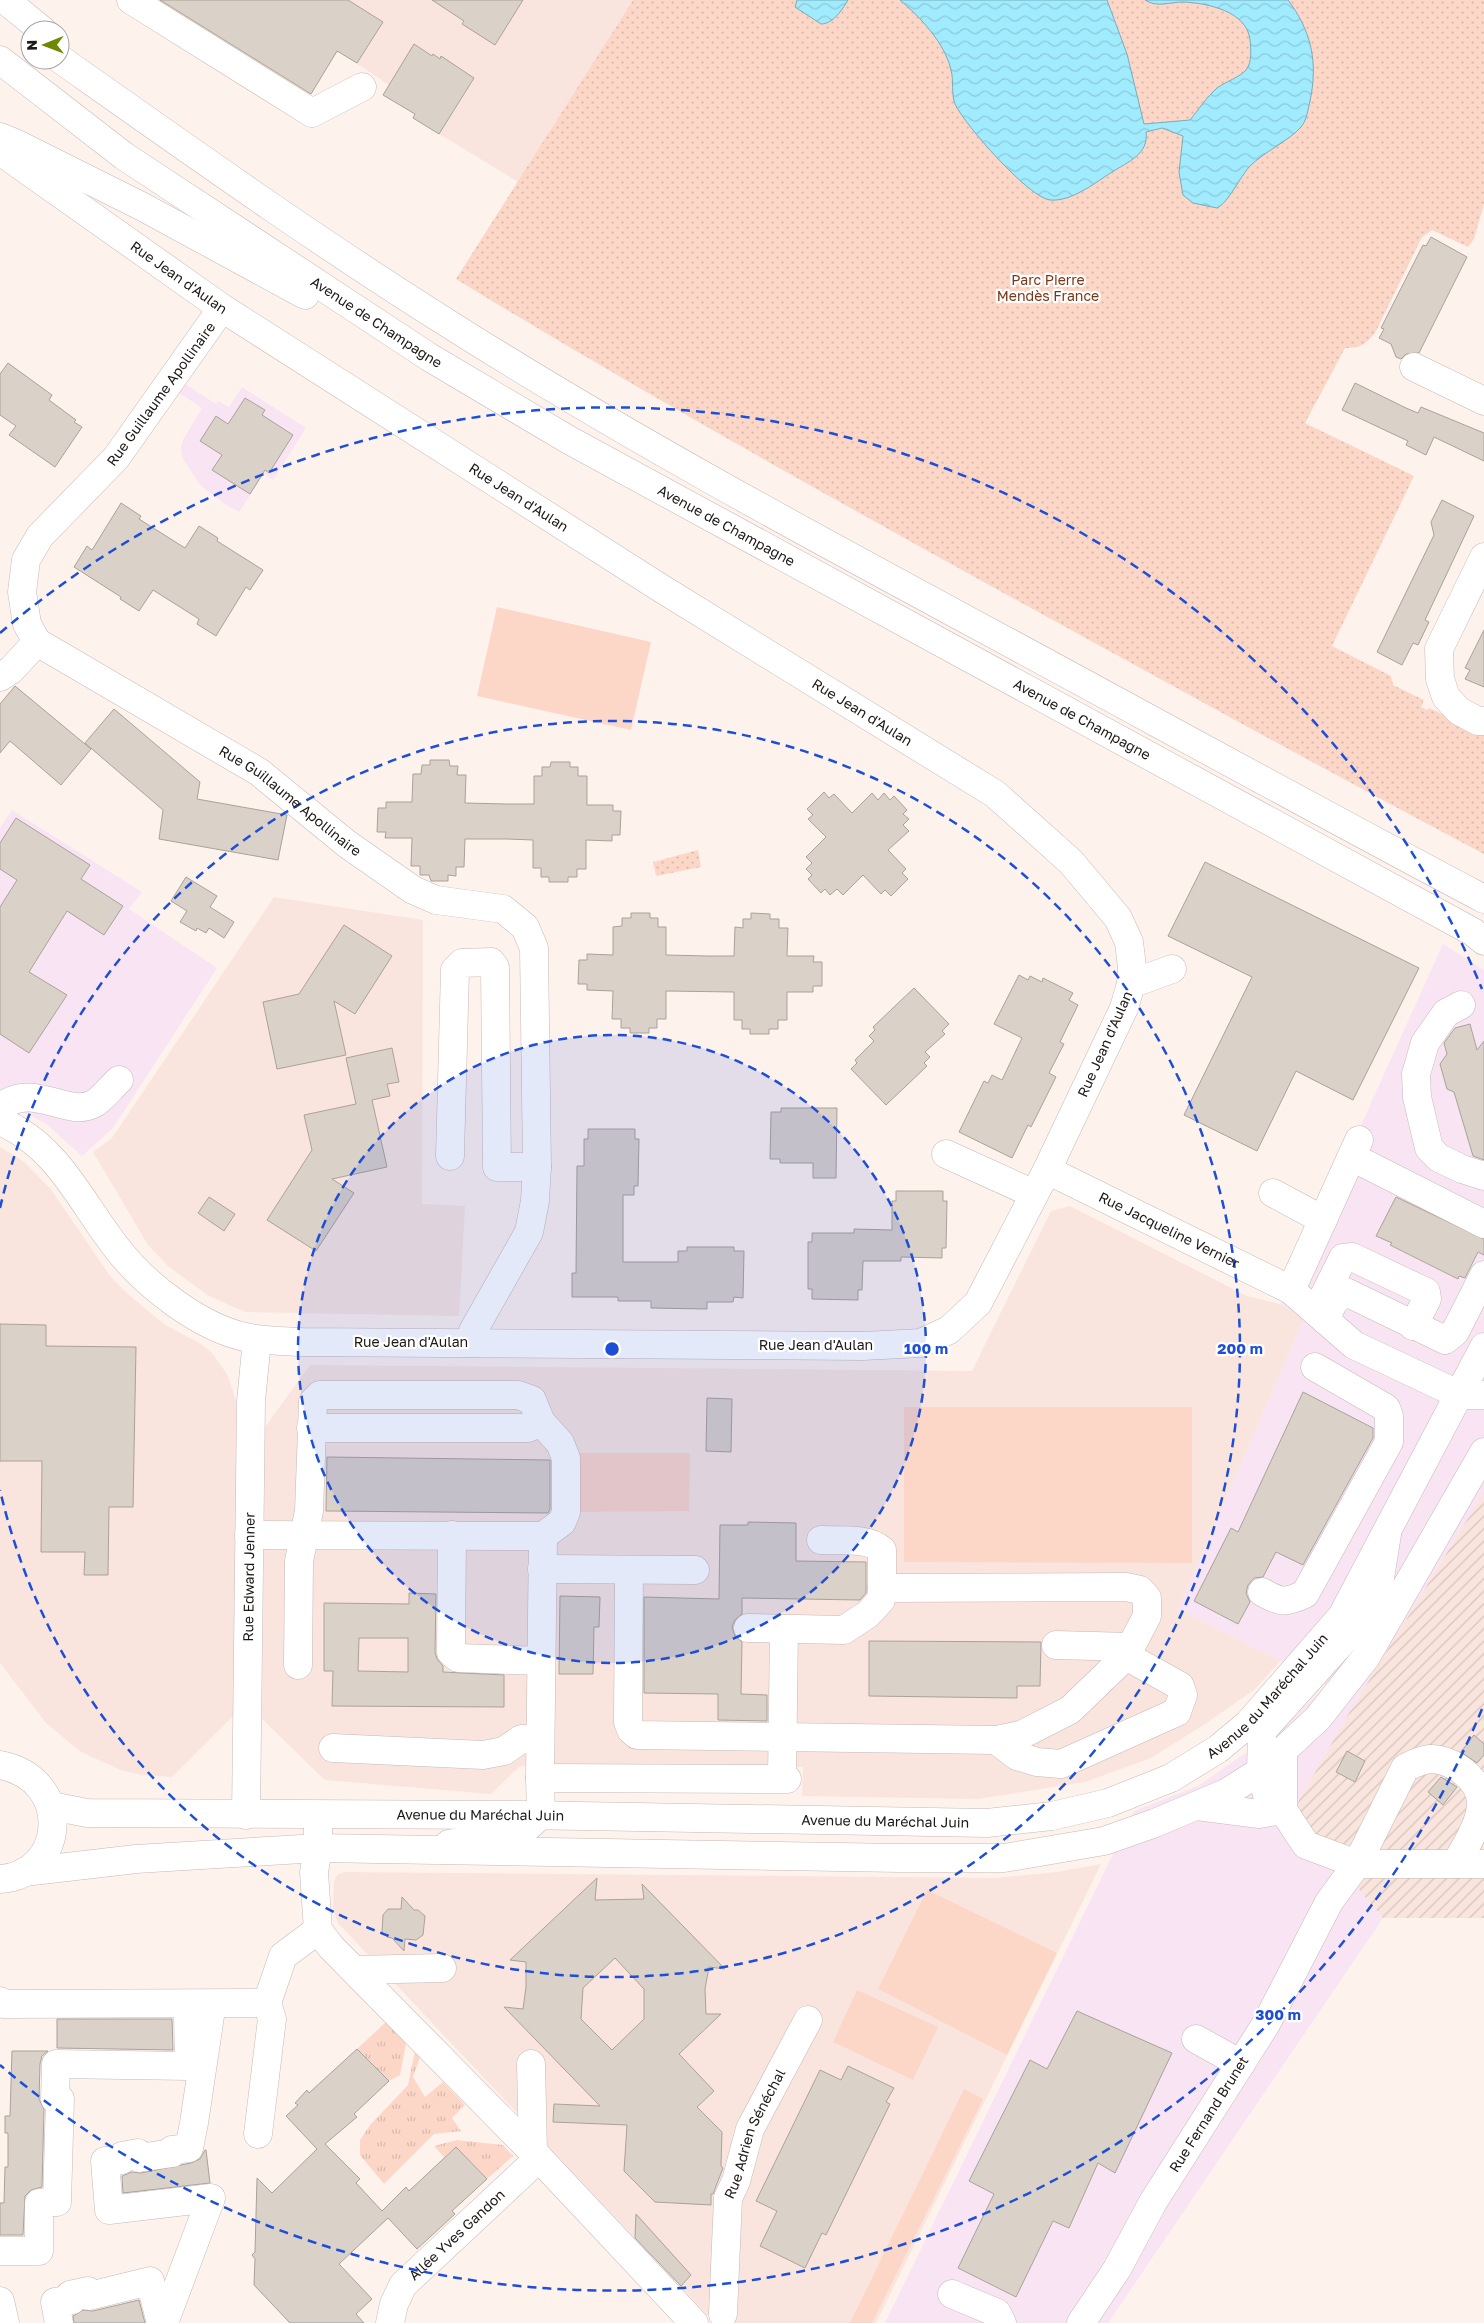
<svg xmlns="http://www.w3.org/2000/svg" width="1484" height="2323" font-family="'Golos Text',sans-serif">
	<defs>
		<pattern id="industrial-furrows" width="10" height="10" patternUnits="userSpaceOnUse" patternTransform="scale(1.25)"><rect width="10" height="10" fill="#f9e5dd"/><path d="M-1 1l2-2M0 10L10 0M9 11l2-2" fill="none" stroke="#d5c4bd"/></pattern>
		<pattern id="grass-tufts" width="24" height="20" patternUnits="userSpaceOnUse" patternTransform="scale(1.25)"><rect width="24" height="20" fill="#fcd7c8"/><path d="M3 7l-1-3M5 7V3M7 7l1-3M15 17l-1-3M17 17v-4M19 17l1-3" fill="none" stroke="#d7b8ab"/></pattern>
		<pattern id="park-dots" width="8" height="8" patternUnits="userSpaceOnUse" patternTransform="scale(1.25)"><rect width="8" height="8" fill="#fcd7c8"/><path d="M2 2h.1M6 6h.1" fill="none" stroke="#d7b8ab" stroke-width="1.8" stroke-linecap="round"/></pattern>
		<pattern id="water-waves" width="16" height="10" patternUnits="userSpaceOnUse" patternTransform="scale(1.25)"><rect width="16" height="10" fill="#a1ebff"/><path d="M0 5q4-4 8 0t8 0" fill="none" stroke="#8ac9da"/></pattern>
	</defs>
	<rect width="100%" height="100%" fill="#fef2ed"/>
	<path fill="#f9e4f3" d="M185,384L216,404L218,401L229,407L242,387L306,428L273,480L264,474L239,512L226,505L200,485L182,457L181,447L184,438L202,408L179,393Z
		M12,810L142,892L129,909L217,968L113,1128L82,1156L45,1123L0,1101V828Z
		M1443,944L1484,970V1492L1346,1718L1296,1806L1317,1839L1383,1918L1108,2323H885L1134,1811L1198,1786L1289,1723L1326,1685L1178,1609L1304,1318L1280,1304Z"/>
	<path fill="url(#industrial-furrows)" d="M1484,1492V1918H1383L1317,1839L1296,1806L1346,1718Z"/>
	<path fill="#f9e5dd" d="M144,0H633L518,182L413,118L417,110L411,105L408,110L383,95L389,85L338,51L306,101Z
		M274,897L423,920L422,1204L465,1206L459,1316L245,1312L209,1296L169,1267L148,1245L93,1152L112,1138Z
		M0,1147L23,1161L50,1188L110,1276L130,1296L164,1324L201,1344L212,1353L227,1374L236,1400V1713L172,1777L142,1775L121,1770L81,1752L46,1723L0,1663Z
		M1070,1206L1247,1296L1280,1304L1304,1318L1178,1609L1280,1661L1254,1690L1205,1724L1151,1758L1085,1782L978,1799L802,1796L803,1767L540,1764L519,1767L491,1794L325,1780L262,1719L265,1427L310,1365L972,1371L1051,1211Z
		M1101,1864L876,2323H715L338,1923L333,1909L334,1881L338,1874L345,1872L995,1878L1057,1872Z"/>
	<path fill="url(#grass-tufts)" d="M386,2022L406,2043L400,2075L389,2081L357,2049Z
		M415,2051L420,2057L413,2077L425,2097L443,2082L465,2105L452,2118L461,2131L434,2134L384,2184L360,2155V2140L370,2125L408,2085Z
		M457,2140L503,2145L513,2156L487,2179L456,2147L444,2157L434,2146Z"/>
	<path fill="url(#park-dots)" d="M633,0H1484V204L1474,239L1468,247L1432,230L1422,237L1375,333C1365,345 1360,348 1345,348L1305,423L1414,476L1332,646L1391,676L1393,685L1424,700L1421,707L1427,710L1429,708L1484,733V854C1299,756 1116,655 933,554C773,465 613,375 456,279Z
		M698,850L701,867L656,876L653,862Z"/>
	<path fill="#fcd7c8" d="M497,607L651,642L631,730L477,696Z
		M904,1407H1192V1563L904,1562Z
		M572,1453H690L689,1511L571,1512Z
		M927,1890L1057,1953L1007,2055L878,1989Z
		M857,1990L938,2027L913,2080L833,2042Z
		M964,2089L983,2099L872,2323H850Z"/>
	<path fill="url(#water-waves)" stroke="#79acb9" d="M797,0H848C842,10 833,24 821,24L795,7Z
		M900,0H1107L1127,54L1144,124L1190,120C1199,109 1206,98 1217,88C1225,82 1240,77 1246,70C1252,63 1251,49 1250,40C1247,11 1207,3 1183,2C1170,2 1157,8 1145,0H1288C1312,32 1318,63 1310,101C1308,109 1307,120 1301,127C1290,140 1264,152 1250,166C1240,177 1228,203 1217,208L1193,203L1183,195L1179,172L1183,136L1162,128L1146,132C1149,154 1128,162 1112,172C1095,183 1071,202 1050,200C1029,198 964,124 955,104C951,94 954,81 951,70C945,43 920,17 900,0Z"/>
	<path fill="#dad1c9" stroke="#aaa29a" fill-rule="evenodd" d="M160,0H348L383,22L357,63L337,51L311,94Z
		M432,0H523L495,45L462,24L464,21Z
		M414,44L432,56L433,54L440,59L441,56L474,78L439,134L413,118L415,114L383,95Z
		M1431,237L1467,257L1419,353L1406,354L1401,359L1396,357L1391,344L1379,338L1384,329L1381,328L1423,245L1426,246Z
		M8,363L52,395L49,400L76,420L74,422L82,427L55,467L9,435L16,426L0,415V374Z
		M1355,383L1406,408L1418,413L1421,407L1484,433V461L1434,437L1426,455L1406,445L1408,441L1342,410Z
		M245,398L265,410L262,415L293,435L269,473L265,470L250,494L212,470L222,455L200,441L216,416L228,424Z
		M1442,500L1474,516L1425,620L1429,622L1418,645L1413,643L1402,665L1377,652L1434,535L1431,522Z
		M121,503L141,516L139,519L185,548L199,526L218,538L217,541L263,570L250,590L246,587L216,636L197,624L199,619L153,590L139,611L120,599L121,597L74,567L87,546L92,550Z
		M1484,630V687L1465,679L1470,670L1465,668Z
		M15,686L91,749L61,785L10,741L0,753V704Z
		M114,709L200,782L197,799L287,815L278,860L159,839L163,810L85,743Z
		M430,760H449L450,766H458L457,775H466L465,803L507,804H534V776H542V767H550L551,762H570V767H578V776H587V805H613V811H621L620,835H612V841L586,840V869H577V877H568V882H549V877H541V868H533V840L507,839H465L464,867H456V876L448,875V881H431L429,875H420V866H411L412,838H385L386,832H377L378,808H386V802H412L413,774H421L422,765H430Z
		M824,792L829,798L834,794L852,813L872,793L878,800L884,793L890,800L894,796L907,810L903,814L909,819L903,825L909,831L888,850L906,869L902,873L908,879L891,896L885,890L881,894L863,875L843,895L837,889L830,895L825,889L821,893L808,879L812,875L806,869L812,863L806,857L826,837L808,819L813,815L807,809Z
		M16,818L90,865L81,879L123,906L104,935L67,911L29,972L67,995L29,1053L0,1034V907L17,880L0,869V843Z
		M1205,862L1419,968L1353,1100L1296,1071L1257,1151L1184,1115L1252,977L1168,936Z
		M186,877L217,896L210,907L234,922L224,938L209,928L206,933L197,928L196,931L180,922L187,911L171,901Z
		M631,913H650V918H658V927H666V955L708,956H734L735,927L743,928V919H751V913L770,914V919H779V928H788L787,956H814L813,962H822V986H813V992H787V1020H778V1029H769V1034H750V1029H742V1020H734V992L666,991V1019H657V1028H649V1033H630V1028H621V1019H612L613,991L587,990V984H578L579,960H587V954L613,955V927L622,926V918H631Z
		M344,925L392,956L355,1014L334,1001L346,1055L277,1069L263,1002L299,994Z
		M1019,975L1028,980L1030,976L1042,982L1043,978L1073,993L1069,1000L1078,1005L1060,1042L1064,1044L1049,1073L1056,1077L1031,1127L1028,1125L1012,1158L959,1132L984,1081L988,1083L992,1075L1002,1080L1022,1038L994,1024Z
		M914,988L949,1024L942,1031L945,1034L925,1052L930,1057L924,1063L927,1066L886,1105L851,1069L857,1063L855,1060L874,1041L869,1036L875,1030L873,1027Z
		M1470,1024L1477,1050L1484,1041V1160L1473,1156L1454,1092L1447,1089L1440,1064L1447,1054L1444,1043L1455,1028Z
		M392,1048L399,1082L387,1084L390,1096L372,1100L387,1167L332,1179L354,1193L316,1251L267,1220L312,1150L304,1115L356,1104L346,1058Z
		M781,1108H837L836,1178H813V1163H780V1159H770L771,1112H781Z
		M588,1129H635V1139H639L638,1186H634V1195H623V1262H678V1251H687V1247H734V1251H744L743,1298L734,1297L733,1302H707V1309L651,1308V1301H618V1297H572V1273H576L577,1166H584V1139H588Z
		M896,1191H943V1201H947L946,1248H942V1258L901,1257V1261H863L862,1290H858V1300L812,1299V1289H808V1242H812V1233H854V1229L892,1230V1201H896Z
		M209,1197L235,1214L224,1231L198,1213Z
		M1396,1197L1484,1239V1255L1478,1252L1465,1278L1459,1276L1458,1279L1390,1245L1392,1243L1376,1236Z
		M0,1324L46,1325V1346L136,1347L133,1507H109L108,1575H84L85,1552H41L42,1461H0Z
		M1303,1392L1373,1428V1438L1303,1565L1276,1552L1263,1577L1254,1578L1248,1585L1246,1593L1250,1602L1238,1624L1194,1601L1231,1528L1238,1532Z
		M707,1398L732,1399L731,1452L706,1451Z
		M327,1457L550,1460V1509L548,1513L326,1511Z
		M748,1522L796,1523V1561L866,1562V1593L860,1600L742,1598V1614L735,1620L732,1627L735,1636L742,1642L741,1694L767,1695V1721L718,1720V1694L644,1693V1597L719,1599L720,1525H748Z
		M409,1593L436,1594L435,1652L437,1659L443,1666V1672L504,1675V1707L332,1706L333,1671H324V1603L409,1604ZM359,1638H408V1672L358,1671Z
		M560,1596L600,1597L599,1627H594L593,1674H559Z
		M869,1641L1041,1642L1040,1686H1017V1698L869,1696Z
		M1474,1735L1484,1744V1755L1477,1763L1461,1752Z
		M1347,1751L1365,1761L1355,1782L1336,1772Z
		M1441,1777L1457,1787L1443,1805L1428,1792Z
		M597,1878L595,1900L644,1899L642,1884L725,1969L709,1967L705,1989L706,2014H721L679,2054L714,2091L697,2107L722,2132L721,2166L723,2168L713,2194H711V2205L655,2202L624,2171L627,2125L553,2122L554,2104L600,2106L504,2007L523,2009L526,1987V1962L510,1960ZM615,1958L644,1989V2019L612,2050L581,2019L583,1988Z
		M402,1897L414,1910H418L425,1916L423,1935L416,1940L405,1939L404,1951L392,1938L387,1937L382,1932L383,1915L388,1909H401Z
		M1077,2011L1172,2053L1115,2173L1098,2163L1069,2228L1053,2221L1016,2297L958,2268L994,2194L969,2181L1030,2060L1047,2069Z
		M57,2019H172L173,2050L57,2048Z
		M357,2049L389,2081L354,2114L357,2117L325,2144L360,2179L356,2183L382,2211L406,2187L409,2191L456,2147L487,2179L452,2211L455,2214L417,2249L388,2218L339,2264L372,2299L356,2314L364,2323H290L254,2285L255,2259L252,2255L255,2252L257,2178L272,2193L317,2149L286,2116L298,2105L295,2103L307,2090L309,2093Z
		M12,2051H48L42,2056L40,2064L39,2099L44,2109L42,2187L31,2190L25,2196L23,2235H0V2203H4L5,2167H8V2133H5V2116H10Z
		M848,2066L894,2088L886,2102L890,2104L826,2235L822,2233L805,2268L760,2246L777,2211L756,2201L820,2070L841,2080Z
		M205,2150H206L210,2183L123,2193L122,2176L132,2172L141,2173L191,2163L200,2159Z
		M636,2214L691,2275L681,2286L635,2238Z
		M139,2300L145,2323H74L73,2316L83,2310L93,2311Z"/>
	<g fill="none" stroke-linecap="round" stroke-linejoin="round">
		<g stroke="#c5b9b5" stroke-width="29">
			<g id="minor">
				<path d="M131,0L312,113L362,87"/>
				<path id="s1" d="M0,151L222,308L659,587L995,794L1071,862L1118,918L1129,942L1132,967L1131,984L1124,1008L1047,1170L978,1303L949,1330L921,1343L863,1346L302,1342C283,1341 263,1341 245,1337C199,1327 144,1284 116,1247C80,1201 58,1146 0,1121"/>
				<path id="s2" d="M222,308L116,458L40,536L26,560L22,592L27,624L37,642L259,772L347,844L413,890L436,900L503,909L525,927L534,948L537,1167L535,1201L529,1232L473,1331L472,1343"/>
				<path d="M1414,367L1484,401"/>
				<path d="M1484,557L1439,649L1440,679L1446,697L1459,711L1478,721H1484"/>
				<path d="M0,677L11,670L37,642"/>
				<path d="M1131,984L1172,969"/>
				<path d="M1461,1005L1446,1013L1425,1043L1416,1074L1417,1097L1429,1148L1439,1158L1462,1169L1484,1176"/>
				<path d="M0,1108C32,1080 67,1118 93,1104C102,1100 111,1087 119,1080"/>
				<path d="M946,1154L1034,1194"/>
				<path d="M450,1156L455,970L462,963L491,962L495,967L497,1167H537"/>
				<path d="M1352,1157L1484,1224"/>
				<path id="s3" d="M1047,1170L1291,1290L1354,1345L1460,1395H1484"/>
				<path d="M1273,1193L1323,1220"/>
				<path d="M1291,1290L1359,1140"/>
				<path d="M1316,1312L1343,1258L1352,1257L1426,1292L1427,1299L1413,1326"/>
				<path d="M1325,1320L1334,1301L1346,1292L1445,1340L1455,1332L1484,1275"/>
				<path d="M311,1428H528L541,1422L560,1443L566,1458V1512L562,1522L543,1536"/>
				<path d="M1387,1534L1379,1584L1344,1640L1262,1731L1261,1771L1267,1795L1283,1810L1306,1845L1357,1864H1484"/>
				<path d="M249,1535L543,1536L540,1778"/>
				<path d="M452,1535L451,1652L458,1658L541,1661"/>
				<path d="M542,1569L695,1570"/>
				<path d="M629,1570L628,1722L631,1730L637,1735L996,1740L1021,1735L1070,1710L1126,1656L1147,1616V1598L1140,1590L1126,1587L882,1588V1550C867,1537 841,1541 821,1540"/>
				<path d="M1262,1592C1281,1603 1285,1603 1305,1594L1389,1442V1416L1386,1408L1315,1367"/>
				<path d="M748,1628L844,1630L868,1614L881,1600L882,1588"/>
				<path d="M1056,1645L1131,1647"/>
				<path d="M298,1665L299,1561L309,1511L313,1402L320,1395H518L532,1400L541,1422"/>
				<path d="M996,1740L1017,1756L1037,1762L1061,1764L1177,1712L1183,1695L1180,1686L1126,1656"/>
				<path d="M333,1748L483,1755L504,1751L521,1739L540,1740"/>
				<path d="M1283,1751V1810"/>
				<path d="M782,1778L784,1629"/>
				<path d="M1197,1806L1259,1814L1283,1810"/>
				<path id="s4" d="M246,1815L251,1401L257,1340"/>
				<path d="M318,1815V1848L314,1872L318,1930L331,1947L539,2158L694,2323"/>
				<path d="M449,1844L525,1829L541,1815L540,1778L787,1779"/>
				<path d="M354,1970L442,1968"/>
				<path d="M0,2001L4,2004L267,2003"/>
				<path d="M1196,2039L1241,2064"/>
				<path d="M531,2064L533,2152"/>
				<path d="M258,2134L272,2019L267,2003L283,1956L318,1930"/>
				<path d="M0,2251H39V2203L57,2202L60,2099H55L56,2064L189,2066L188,2017L210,2016L194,2123L189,2148L172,2150V2153L139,2158L138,2153L122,2156V2160L105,2161L109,2210L211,2198L164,2323"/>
				<path d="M952,2294L997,2313L1002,2323"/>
				<path d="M0,2301L5,2323"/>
				<path id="s5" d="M723,2314L728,2198L736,2181L750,2129L808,2020"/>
				<path d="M59,2323L55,2302L72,2300L70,2295L88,2291L89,2296L150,2281L161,2323"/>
				<path id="s6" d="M390,2323L394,2304L403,2285L539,2158"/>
				<path id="s7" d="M1081,2323L1117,2269L1153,2202L1266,2024L1329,1902L1357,1864L1405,1768C1413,1764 1420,1760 1430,1759C1453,1759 1481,1780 1481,1803C1481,1824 1465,1846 1456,1864"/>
			</g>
		</g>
		<g stroke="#c5b9b5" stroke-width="29">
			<g id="major">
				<path d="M5,0L42,30"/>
				<path d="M60,59C189,150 318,242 452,326C632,440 821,541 1008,642C1167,728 1325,815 1484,899"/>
				<path id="s8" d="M0,60L124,156L429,357L569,440L1473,932L1484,941"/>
				<path d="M0,137L17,144L143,207L305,295"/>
				<path d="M0,1765C74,1779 66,1875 0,1879"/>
				<path id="s9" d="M51,1806L87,1813L523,1815L987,1823L1052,1816L1108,1803L1171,1778L1218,1749L1248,1724L1342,1616L1484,1347"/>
				<path d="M24,1872L136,1859L318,1848L900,1858H1004L1104,1841L1155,1823L1226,1793L1261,1771L1318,1718L1366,1657L1484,1452"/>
			</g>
		</g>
		<use href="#minor" stroke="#fff" stroke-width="28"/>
		<use href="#major" stroke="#fff" stroke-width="28"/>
	</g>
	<circle cx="612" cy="1349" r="314" fill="#1d4ed8" fill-opacity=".12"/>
	<g fill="none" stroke="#1d4ed8" stroke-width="2.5" stroke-dasharray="9 6">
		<circle cx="612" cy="1349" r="314"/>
		<path d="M0 1208A628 628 0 1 1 0 1490"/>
		<path d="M1482 1709A942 942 0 0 1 0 2065M0 633A942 942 0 0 1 1482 989"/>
	</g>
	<g text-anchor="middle" stroke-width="4.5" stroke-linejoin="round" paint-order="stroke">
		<g font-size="14" fill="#1c1816" stroke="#fff">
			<text dy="5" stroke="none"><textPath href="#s1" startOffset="219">Rue Jean d'Aulan</textPath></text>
			<text dy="5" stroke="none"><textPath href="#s8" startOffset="459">Avenue de Champagne</textPath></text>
			<text transform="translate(161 394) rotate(-54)" y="5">Rue Guillaume Apollinaire</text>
			<text dy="5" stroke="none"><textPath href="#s1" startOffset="624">Rue Jean d'Aulan</textPath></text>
			<text dy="5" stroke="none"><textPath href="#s8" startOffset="864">Avenue de Champagne</textPath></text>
			<text dy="5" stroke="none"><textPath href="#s1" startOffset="1029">Rue Jean d'Aulan</textPath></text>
			<text dy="5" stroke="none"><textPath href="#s8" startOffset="1269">Avenue de Champagne</textPath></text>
			<text dy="5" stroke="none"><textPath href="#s2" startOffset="705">Rue Guillaume Apollinaire</textPath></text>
			<text transform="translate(1105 1044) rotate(-66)" y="5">Rue Jean d'Aulan</text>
			<text dy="5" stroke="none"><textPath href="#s3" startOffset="136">Rue Jacqueline Vernier</textPath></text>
			<text x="411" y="1347">Rue Jean d'Aulan</text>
			<text x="816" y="1350">Rue Jean d'Aulan</text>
			<text dy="5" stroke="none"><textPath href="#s4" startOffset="238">Rue Edward Jenner</textPath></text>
			<text dy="5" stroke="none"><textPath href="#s9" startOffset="1255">Avenue du Maréchal Juin</textPath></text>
			<text dy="5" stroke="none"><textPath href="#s9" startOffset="430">Avenue du Maréchal Juin</textPath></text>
			<text dy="5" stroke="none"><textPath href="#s9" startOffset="835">Avenue du Maréchal Juin</textPath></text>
			<text dy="5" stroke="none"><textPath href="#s7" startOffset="245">Rue Fernand Brunet</textPath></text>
			<text dy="5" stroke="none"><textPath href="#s5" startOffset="186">Rue Adrien Sénéchal</textPath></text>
			<text dy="5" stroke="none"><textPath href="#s6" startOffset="114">Allée Yves Gandon</textPath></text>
		</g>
		<g font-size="14" fill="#7c3516" stroke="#fff">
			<text x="1048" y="285">Parc Pierre<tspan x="1048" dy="16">Mendès France</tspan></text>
		</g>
	</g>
	<circle cx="612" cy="1349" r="8" fill="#1d4ed8" stroke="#fff" stroke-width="2.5"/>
	<g font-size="15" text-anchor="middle" font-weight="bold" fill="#1d4ed8" stroke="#fff" stroke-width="4.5" stroke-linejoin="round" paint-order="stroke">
		<text x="926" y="1354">100 m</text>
		<text x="1240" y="1354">200 m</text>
		<text x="1278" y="2020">300 m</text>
	</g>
	<g transform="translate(45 45) rotate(269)"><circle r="24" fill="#ffffff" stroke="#a4a3a2"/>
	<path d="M0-4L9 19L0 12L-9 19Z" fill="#6d8900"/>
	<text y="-8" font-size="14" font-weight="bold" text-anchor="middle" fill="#1c1816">N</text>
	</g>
</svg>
